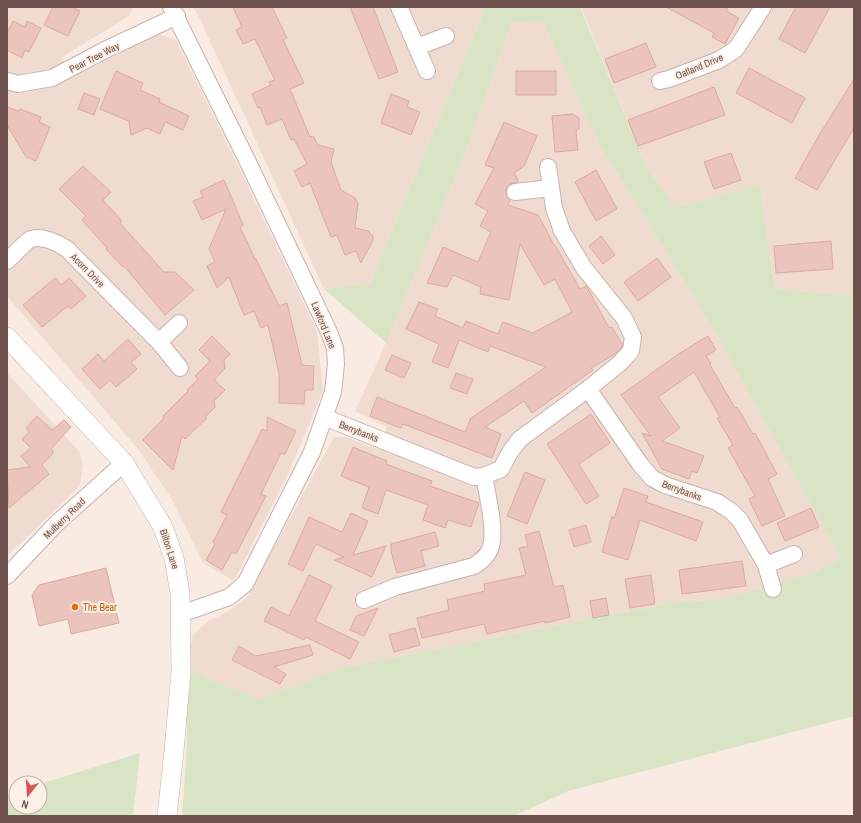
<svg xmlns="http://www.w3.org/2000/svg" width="861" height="823" font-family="'Archivo Narrow',sans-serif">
	<rect width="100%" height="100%" fill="#f9ebe2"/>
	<path fill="#f0dbd1" d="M7,7H133L129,16L62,57L72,78L158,34L176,40L245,180L317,331L323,391L288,474L234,581L203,563L173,501L138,449L7,296Z
		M193,7H486L370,283L324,289L199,17Z
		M581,7H854V298L851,296L775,289L760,185L676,207L647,169Z
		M512,21H544L602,149L648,222L715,332L841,559L807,575L723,599L677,602L341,668L260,699L208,679L187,665L193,635L207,622L229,611L247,597L334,437H346L380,450L387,427L355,411L378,361L466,151Z
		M7,373L79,451L83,464L80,486L7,556Z"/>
	<path fill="#d8e4c3" d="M486,7H580L647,169L676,207L760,185L775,289L851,296L854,298V716L568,791L514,816H182L187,745V665L208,679L260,699L341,668L677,602L723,599L807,575L841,559L715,332L648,222L602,149L543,21L512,22L466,151L386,343L324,289L370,283Z
		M140,753L133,816H7V795L16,792V807H40V784Z"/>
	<path fill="#ebc5bd" stroke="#dca99f" d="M53,7H72L80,11L68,36L44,25Z
		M233,7H272L287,38L283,40L304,83L290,89L310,137L313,136L318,145L334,149L331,162L341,190L355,198L358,203L355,228L368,231L373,236V240L361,263L356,251L345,255L337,235L331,237L310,183L302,187L294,171L307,164L294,139L291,140L282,119L267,125L260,107L258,108L252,94L271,85L269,82L275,80L255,39L243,44L236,30L242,27Z
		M350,7H373L398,72L379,79Z
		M666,7H728L726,11L739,18L725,44L712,37L714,33Z
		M796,7H830L805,53L779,39Z
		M13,21L25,27L27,21L41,28L29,52L25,50L22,58L7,50V33Z
		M646,43L656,67L614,83L605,59Z
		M749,68L805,98L792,123L736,93Z
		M116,71L143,83L140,90L160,99L159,102L189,116L183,130L165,122L160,134L147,128L131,135L129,121L100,109Z
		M516,71H556V95H516Z
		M854,79V128L817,190L795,178L818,137Z
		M714,87L725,115L638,146L628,120Z
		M84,93L100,99L94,115L78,109Z
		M391,94L409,101L407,107L420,112L411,135L381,123Z
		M7,107L19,111L20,109L41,117L39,122L50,127L36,161L26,157L7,125Z
		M573,114L579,118V128L576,131L578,150L555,152L552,116Z
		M504,122L537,136L524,166L514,173L518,180L517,182L510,184L506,189V193L510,200L508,205L538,215L554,245H555L580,289L586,286L587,287L609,328L612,327L622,344V347L615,354L591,368L593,370L532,413L524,401L485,427L501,434L492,458L403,424L401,428L370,416L377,397L465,432L471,418L546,367L490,346L488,352L459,340L448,368L432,362L439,344L406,329L419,302L438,309L435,316L463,328L466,321L498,334L503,322L533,333L572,312L555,279L544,285L520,244L509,300L480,294L481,287L453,275L447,287L427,283L443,247L478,262L491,232L480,226L488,211L475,204L494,168L485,165Z
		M731,153L741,180L714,189L704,162Z
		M83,166L111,192L103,200L122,221L120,223L164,272H175L194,290L165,315L124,266L123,267L106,249L107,248L82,220L86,216L59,189Z
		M596,170L617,209L596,221L575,182Z
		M224,180L243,225L240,227L255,259H256L279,306L287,303L302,365L314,366L313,390H305L304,404L279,403V373L268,325L261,328L254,311L244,315L229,277L217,288L207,266L215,262L209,249L226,209L202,220L193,201L203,197L200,191Z
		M601,236L615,255L603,264L589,246Z
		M831,241L833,269L776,273L774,246Z
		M657,258L671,277L638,301L624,282Z
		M55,278L61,285L69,278L86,296L71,309L68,306L42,327L23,305Z
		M212,336L230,354L224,360L225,368L214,380L225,390L214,401L215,407L205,417L207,418L185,439L182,436L173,470L143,440L164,418L163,416L188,391L187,390L198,379L195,376L210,361L199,350Z
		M708,336L716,350L706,356L711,364L710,365L735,408L737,407L753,434L755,433L777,474L768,479L785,516L762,526L749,499L755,496L728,448L733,445L717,418L720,417L694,372L658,397L680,428L662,441L704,456L697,473L692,471L689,479L662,469L642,433L651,436L621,395L680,353Z
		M128,339L141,354L131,362L137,369L116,387L110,380L100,389L82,369L98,354L104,361Z
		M392,355L411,363L404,378L385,370Z
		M456,373L473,379L467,394L450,388Z
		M591,414L610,443L579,464L599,496L586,504L547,444Z
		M37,416L52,430L64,420L71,427L51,449L54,452L42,465L49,474L9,508L7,470L30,467L21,456L31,448L22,439L29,432L26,428Z
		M267,417L296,431L285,454L281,453L261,494L266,496L236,554L232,552L222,570L206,560L215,544L213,542L227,515L221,512L262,429L267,431Z
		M353,447L387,461L386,464L432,481L430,486L479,503L471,527L448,520L445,528L423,520L428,505L386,490L378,514L362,508L369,487L341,476Z
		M525,472L545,480L527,524L507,516Z
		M624,488L648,496L646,502L703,522L696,541L640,520L628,560L602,552L612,516L614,519Z
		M811,508L819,527L785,541L777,523Z
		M351,513L368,521L353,555L386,546L372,577L334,560L344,557L316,544L303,571L288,564L309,517L342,532Z
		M586,525L591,542L574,547L569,530Z
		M539,531L554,587L563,585L570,617L545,623V621L487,634L484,624L422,638L417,618L449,610L447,600L485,591L484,584L526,575L519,548L528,546L525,535Z
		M435,532L439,546L421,551L425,566L397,573L391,551V544Z
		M742,561L746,586L682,594L679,570Z
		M106,568L119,623L71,634L68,619L39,626L32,595L39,585Z
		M309,575L332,586L315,621L359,642L350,659L306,637L304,640L264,621L271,607L289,616Z
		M651,575L655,604L630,608L625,579Z
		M606,598L609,615L593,618L590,601Z
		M378,608L364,636L350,630L356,616Z
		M415,628L420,645L394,652L389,635Z
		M310,645L313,655L274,667L286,674L280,684L232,660L239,646L255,656Z"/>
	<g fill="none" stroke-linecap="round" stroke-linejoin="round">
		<g stroke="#c8b1ab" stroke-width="18">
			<path id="minor" d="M171,7L247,160L329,332L335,348L336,364L333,392L312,452L245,584L229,597L181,614
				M399,7L427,71
				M417,47L446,36
				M7,81L18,84L52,78L103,51L177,16
				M660,81L669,79L719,60L736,49L763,7
				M548,167L554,208L562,231L584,268L624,318L633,337L631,351L620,363L588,389
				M515,192L551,188
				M7,261C12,257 26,241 31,239C42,235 58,243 67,249L159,342L180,368
				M159,342L179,323
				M324,417L474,477L484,476
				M766,565L794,554
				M7,576L56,524L124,463
				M364,600L395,587L474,566C481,561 487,557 490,549C497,532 487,494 484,476L501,469L510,452L520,439L588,389L640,464L652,478L665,485L717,502L732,512L740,520L766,565L773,589"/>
		</g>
		<g stroke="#c8b1ab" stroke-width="20">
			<path id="tertiary" d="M7,337L124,463L163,527L174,558L180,593L181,672L174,751L167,816"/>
		</g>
		<use href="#minor" stroke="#fff" stroke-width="16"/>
		<use href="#tertiary" stroke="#fff" stroke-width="19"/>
	</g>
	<circle fill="#e8710a" stroke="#fdf0e7" stroke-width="1.5" cx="75" cy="607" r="4"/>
	<g text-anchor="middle" stroke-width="4" stroke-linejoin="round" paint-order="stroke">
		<g font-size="10" fill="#6e504c" stroke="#fdf0e7">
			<text transform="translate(94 57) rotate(-27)" y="4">Pear Tree Way</text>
			<text transform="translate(699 66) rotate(-23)" y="4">Oatland Drive</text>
			<text transform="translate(88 270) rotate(45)" y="4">Acorn Drive</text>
			<text transform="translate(324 325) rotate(68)" y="4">Lawford Lane</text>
			<text transform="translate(359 431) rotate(21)" y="4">Berrybanks</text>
			<text transform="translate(682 490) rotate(20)" y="4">Berrybanks</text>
			<text transform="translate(64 518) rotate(-44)" y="4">Mulberry Road</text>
			<text transform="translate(170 549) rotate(72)" y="4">Bilton Lane</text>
		</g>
		<g font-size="10" fill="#c56008" stroke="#fdf0e7" text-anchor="start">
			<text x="83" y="611">The Bear</text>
		</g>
	</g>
	<rect width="861" height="823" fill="none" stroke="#6e504c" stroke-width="16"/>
	<g transform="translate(28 795) rotate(197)"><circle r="19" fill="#fdf0e7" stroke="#c4b0a9"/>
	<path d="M0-3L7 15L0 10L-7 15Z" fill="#d65454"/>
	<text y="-6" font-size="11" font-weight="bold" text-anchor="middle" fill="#6e504c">N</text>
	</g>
</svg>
